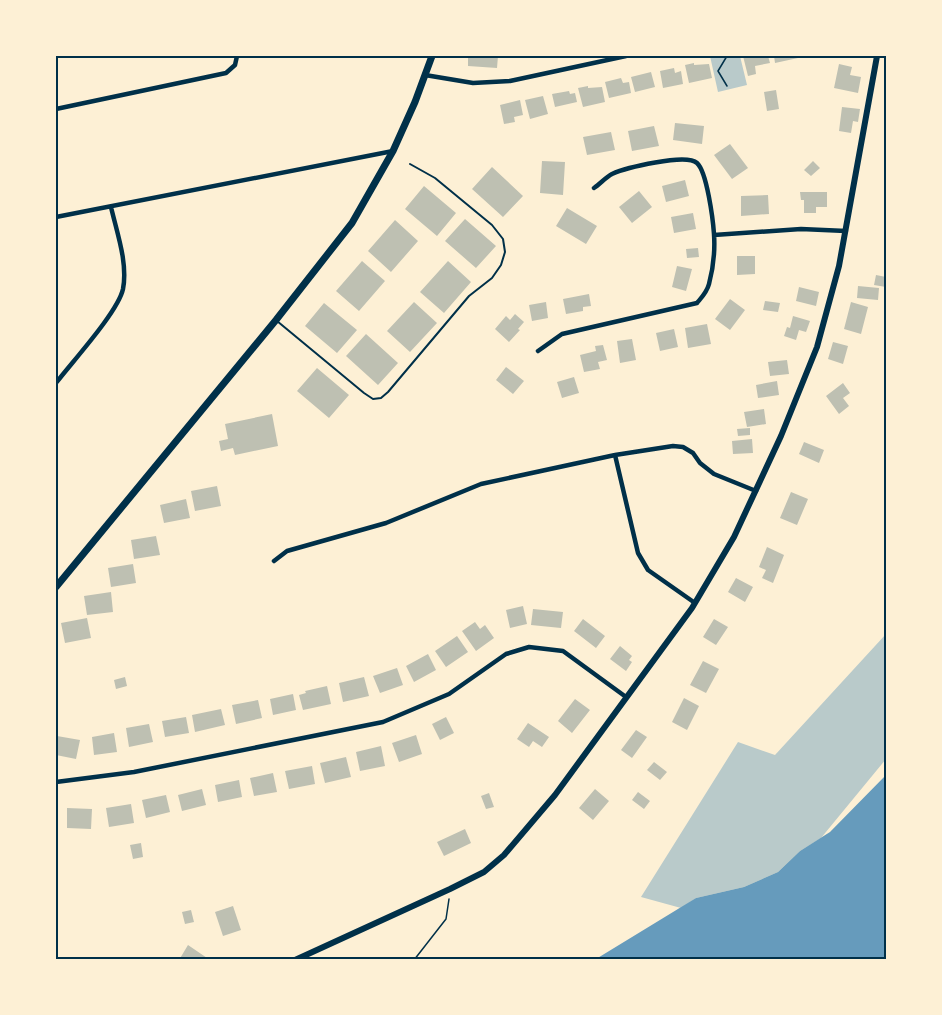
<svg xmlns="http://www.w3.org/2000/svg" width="942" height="1015" font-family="'Fira Sans Condensed',sans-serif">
	<rect width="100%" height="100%" fill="#fdf0d5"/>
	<path fill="#b9caca" d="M710,56H740L747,85L718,92Z
		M886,634V759L821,838L800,851L778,872L744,887L696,898L681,908L641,897L738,742L775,755Z"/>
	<path fill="#669bbc" d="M886,775V959H596L696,898L744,887L778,872L800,851L830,832Z"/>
	<path fill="#bec0b2" d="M468,56H498L497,68L468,66Z
		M743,56H768L770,63L755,66L756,74L748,76Z
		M774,56H798V58L775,63Z
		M694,63V65L709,64L712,78L689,83L685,65Z
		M839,64L852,67L850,75L861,77L858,93L834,88Z
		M674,68L675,73L681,71L683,84L663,88L660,71Z
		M651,72L655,87L635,92L631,77Z
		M621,78L623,83L629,82L631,93L609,98L605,82Z
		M588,86V88L602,87L605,102L583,107L578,88Z
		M776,90L779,109L767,111L764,92Z
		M569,91L570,94L575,93L577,102L555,107L552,94Z
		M543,96L548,114L530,119L525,100Z
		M520,100L523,115L514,117L515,122L504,124L500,105Z
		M842,107L860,109L858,122L853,121L851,133L839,131Z
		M675,123L704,126L702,144L673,140Z
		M654,126L659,146L632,151L628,131Z
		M611,132L615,150L587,155L583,137Z
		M730,144L748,168L732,179L714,155Z
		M542,161L565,162L563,195L540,193Z
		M813,161L820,168L811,176L804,170Z
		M492,167L523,196L503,217L472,189Z
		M685,180L689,196L666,202L662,186Z
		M424,186L456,213L437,236L405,209Z
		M639,191L652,207L632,223L619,207Z
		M800,192H827V207H816V213H804V200H801Z
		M768,195L769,214L741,216V196Z
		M567,208L597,226L586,244L556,226Z
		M693,213L696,229L674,233L671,217Z
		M465,219L496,246L476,268L445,241Z
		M395,220L418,241L391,272L368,251Z
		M698,248L699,257L687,258L686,249Z
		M737,256H755V274L737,275Z
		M362,261L385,281L359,311L336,291Z
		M448,261L471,282L444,313L420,292Z
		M677,266L692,269L686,291L672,287Z
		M876,275L886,277V287L874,285Z
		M858,286L879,288L878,300L857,298Z
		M799,287L819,292L816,306L796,301Z
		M589,294L591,306L583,307V311L566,314L563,299Z
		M730,299L745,310L730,330L715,319Z
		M765,301L780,303L778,312L763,310Z
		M414,302L437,323L410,352L387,331Z
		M546,302L548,318L532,321L529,305Z
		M851,302L868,307L861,334L844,329Z
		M324,303L357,330L337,353L305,326Z
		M515,314L524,322L518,329L520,330L509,342L495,329L506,316L510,320Z
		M793,316L810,321L806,332L799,330L796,340L784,336L787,327L790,328Z
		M707,324L711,344L688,348L685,328Z
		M674,329L678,347L660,351L656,333Z
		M366,334L398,363L378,385L346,356Z
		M632,339L636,360L620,363L617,341Z
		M833,342L848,346L843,364L828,359Z
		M603,345L607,360L598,362L600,369L584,372L580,355L596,351L595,346Z
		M787,360L789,374L770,376L768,362Z
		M506,367L524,381L513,394L496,380Z
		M317,368L349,395L329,418L297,391Z
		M574,377L579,393L562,398L557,382Z
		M777,381L779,395L758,398L756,385Z
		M843,383L850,393L843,398L849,406L839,414L826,396Z
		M764,409L766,424L747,427L744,412Z
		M272,414L278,446L235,455L233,448L221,451L219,441L228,439L225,424Z
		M750,428V435L738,436L737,429Z
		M752,439L753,453L733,454L732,441Z
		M804,442L824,450L819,463L799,454Z
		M217,486L221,506L195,511L191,491Z
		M791,492L808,499L797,525L780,518Z
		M186,499L190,518L164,523L160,505Z
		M156,536L160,555L134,559L131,540Z
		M767,547L784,555L773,583L762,578L766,570L759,567Z
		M133,564L136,583L111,587L108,568Z
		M736,578L753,587L745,602L728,592Z
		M111,592L113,612L87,615L84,596Z
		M523,606L527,624L510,628L506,610Z
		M533,609L563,612L561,628L531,625Z
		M87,618L91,638L65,643L61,623Z
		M583,619L605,636L596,648L574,631Z
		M714,619L728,627L716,645L703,637Z
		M475,622L480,629L485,625L494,638L476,651L462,631Z
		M457,636L468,652L446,667L435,651Z
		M620,646L632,656L629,660L632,662L626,671L610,659Z
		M428,654L436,670L414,682L406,666Z
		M703,661L719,669L706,693L690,685Z
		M397,668L403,685L380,693L373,676Z
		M125,677L127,686L116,689L114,680Z
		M364,677L369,696L343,702L339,683Z
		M327,686L331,704L303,710L299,695L306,693L305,691Z
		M293,694L296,710L273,715L270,699Z
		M684,698L699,706L687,730L672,722Z
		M575,699L590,710L572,733L558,721Z
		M258,700L262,718L236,724L232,705Z
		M221,709L225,725L195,732L192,715Z
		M186,717L189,733L165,737L162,721Z
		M446,717L454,733L440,740L432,724Z
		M528,723L549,737L542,747L533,741L529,747L517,739Z
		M149,724L153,742L129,747L126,728Z
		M636,730L647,737L632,758L621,750Z
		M114,733L117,752L94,755L92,737Z
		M416,735L422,754L399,762L392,743Z
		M57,736L80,740L76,759L56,755Z
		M381,746L385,766L360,771L356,752Z
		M346,757L351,777L325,783L320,763Z
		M654,762L667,772L660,780L647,770Z
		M312,766L315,784L289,789L285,771Z
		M273,773L277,792L254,796L250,778Z
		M239,780L242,797L218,802L215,785Z
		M202,789L206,805L182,811L178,795Z
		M595,789L609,801L593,820L579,808Z
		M638,792L650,801L644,809L632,800Z
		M489,793L494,807L486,809L481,796Z
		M166,795L170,812L146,818L142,800Z
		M131,804L134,823L109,827L106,808Z
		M67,808L92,809L91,829L67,828Z
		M465,829L471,843L444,856L437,842Z
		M141,843L143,857L133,859L130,845Z
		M233,906L241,930L223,936L215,912Z
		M191,910L194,922L185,924L182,912Z
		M188,945L210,960H179Z"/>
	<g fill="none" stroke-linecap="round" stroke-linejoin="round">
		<path stroke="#003049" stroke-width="1.5" d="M727,86L718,71L727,56
			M414,960L446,919L449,899"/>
		<path stroke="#003049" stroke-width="2" d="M277,321L364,393L373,399L381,398L388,392L469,296L492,278L501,265L505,252L503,239L492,225L435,178L410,164"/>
		<path stroke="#003049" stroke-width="4.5" d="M425,75L473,83L510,81L626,56
			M56,109L226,73L235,65L237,56
			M56,217L393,151
			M714,235L801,229L846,231
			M538,351L562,334L697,303C702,297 707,292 709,284C713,269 715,249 714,234C713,220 707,172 697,163C686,153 625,168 612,174C606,177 600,184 594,188
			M56,383C72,362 118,312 123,289C128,263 117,233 111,207
			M615,455L638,553L648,570L695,603
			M274,561L287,551L386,523L481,484L615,455L673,446L683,447L693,453L700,463L714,474L756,491
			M56,782L134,772L383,722L449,694L506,654L529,647L563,651L626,697"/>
		<path stroke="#003049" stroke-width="6" d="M295,960L450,889L484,872L504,855L555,795L692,608L734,537L781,436L817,347L839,266L877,56"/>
		<path stroke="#003049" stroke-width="7" d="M56,587L276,320L352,223L393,151L415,102L432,56"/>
	</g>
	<rect width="942" height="1015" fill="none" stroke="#fdf0d5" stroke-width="114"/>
	<rect x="57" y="57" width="828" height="901" fill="none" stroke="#003049" stroke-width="2"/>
</svg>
